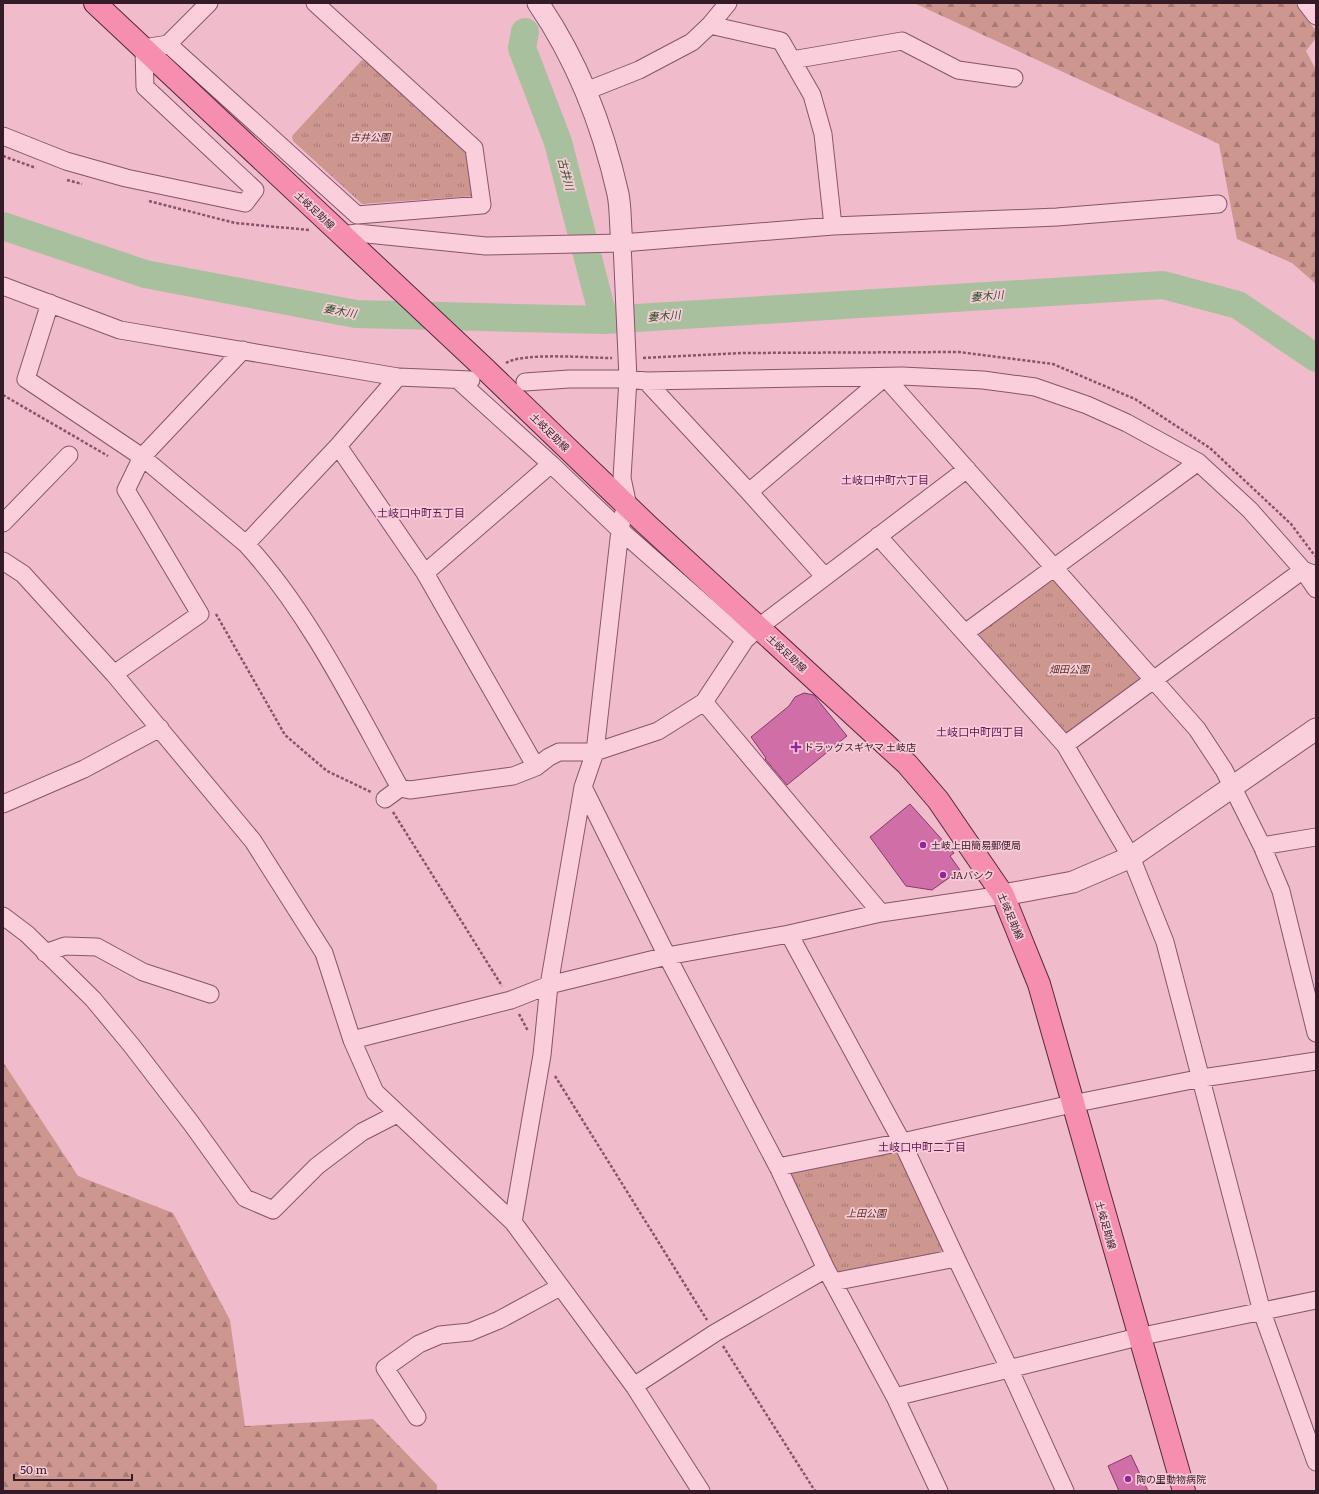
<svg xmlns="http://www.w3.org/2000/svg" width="1319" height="1494" font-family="Literata,'Noto Sans JP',serif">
	<defs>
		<pattern id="grass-tufts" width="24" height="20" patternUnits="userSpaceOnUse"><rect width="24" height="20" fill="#cd968f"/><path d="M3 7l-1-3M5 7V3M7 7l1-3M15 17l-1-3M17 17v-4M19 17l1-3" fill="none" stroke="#a77a75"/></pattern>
		<pattern id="forest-firs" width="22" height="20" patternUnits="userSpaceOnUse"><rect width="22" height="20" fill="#cd968f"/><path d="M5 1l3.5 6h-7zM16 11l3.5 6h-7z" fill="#a77a75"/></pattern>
	</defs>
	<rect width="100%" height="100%" fill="#f0bbcb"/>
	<path fill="url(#grass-tufts)" d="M366,59L466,152L474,196L362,204L293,141L292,136L362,60Z
		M1048,579L1054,581L1141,679L1071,735L1063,732L980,636L981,629Z
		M896,1151L945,1251L837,1274L786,1170Z"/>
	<path fill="url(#forest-firs)" d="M914,3H1295L1316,31V38L1306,51L1316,70V284L1292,263L1237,239L1219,144Z
		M3,1062L78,1176L173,1213L230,1320L245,1426L373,1419L437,1485V1491H3Z"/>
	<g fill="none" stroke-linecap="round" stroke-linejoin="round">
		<path stroke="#a9c09f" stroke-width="28" d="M525,32L522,48L558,142L604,320
			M3,226L145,274L356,314L604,320L1163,285L1238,305L1316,358"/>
	</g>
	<path fill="#d06fa7" stroke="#873968" d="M804,693L814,695L817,699L847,736L787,785L765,759L766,758L751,737L789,706L795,697Z
		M910,804L954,853L950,856L960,870L932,890L906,886L870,837Z
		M1131,1455L1148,1491H1119L1108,1466Z"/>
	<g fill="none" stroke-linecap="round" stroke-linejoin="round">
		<g stroke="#87546c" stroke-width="19">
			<path id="minor" d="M1306,3L1316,16
				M710,25L781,41L812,95L823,134L833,226
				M168,44L357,215L482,205L474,148L315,3
				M792,60L902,41L958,70L1014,78
				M586,91L639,70L692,42L710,25L728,3
				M3,136L66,161L126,178L245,203L255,190L145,87L144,48L168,44L209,3
				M342,235L357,233L486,246L622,243L833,226L1057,217L1218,204
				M3,286L120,330L398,377L471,380
				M50,303L26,379L142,457L246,544
				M398,377L338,446L246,544C309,612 355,707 400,788L410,790L513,776L536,767L549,757L559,752H595L658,731L704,702L745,640L759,627L967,469
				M458,380L551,464L620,530L745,640
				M646,381L749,492L825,577
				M525,382L569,379H628L646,381L902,376L983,380L1035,387L1087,405L1127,423L1198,462L1250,510L1303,570L1316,575
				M338,446L425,573L536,767
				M749,492L885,377L1197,729L1224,770L1262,846L1281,891L1316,1033
				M3,523L69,455
				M878,536L1065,745L1131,857L1165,942L1262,1312L1316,1462
				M3,561L23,574L114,674L253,841L324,953L352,1040L375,1092L513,1222L634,1386L701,1491
				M425,573L551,464
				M965,633L1198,462
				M114,674L200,614L126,490L142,457L243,350
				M704,702L881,913
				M1065,745L1303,570L1316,589
				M583,787L667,956L778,1167L826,1269L895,1397L939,1491
				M385,799L400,788
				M3,804L84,769L160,728
				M1262,846L1316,837
				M3,916L27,934L93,999L132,1046L191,1123L245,1198L273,1210L317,1166L362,1132L397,1114
				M789,934L902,1142L956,1258L1009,1368L1065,1491
				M45,953L65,946L97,947L143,972L210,994
				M352,1040L511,1000L549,985L667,956L789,934L881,913L1003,895
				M778,1167L902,1142L1072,1104L1202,1078L1316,1061
				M513,1222L542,1055L549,985L583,787L595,752L620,530L623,515L628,506L622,478L628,379L622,243
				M833,1282L956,1258
				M634,1386L715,1333L826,1269
				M895,1397L1138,1337L1316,1300
				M417,1417L385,1368L419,1344L440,1335L470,1332L499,1320L560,1287"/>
		</g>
		<g stroke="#87546c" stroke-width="23">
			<path id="tertiary" d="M538,3C577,60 603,127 618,194C621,209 620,227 622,243
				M1003,895L1073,882L1131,857L1316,729"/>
		</g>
		<g stroke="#542940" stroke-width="24">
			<path id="primary" d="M95,3L482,366L645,523L907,764L938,800L1003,895L1039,984L1184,1491"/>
		</g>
		<path stroke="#87546c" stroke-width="2.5" stroke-dasharray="3 2" stroke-linecap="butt" d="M3,156L36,168
			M67,180L82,184
			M149,201L235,223L309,230
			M643,358L741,353L959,352L1053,364L1135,399L1210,448L1291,524L1315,556
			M506,363C523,352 589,358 612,358
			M3,395L108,456
			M216,614L285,735L327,771L371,792
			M393,812L502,986
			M519,1014L528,1031
			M555,1076L707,1320
			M723,1346L815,1491"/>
		<use href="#minor" stroke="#facedb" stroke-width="17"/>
		<use href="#tertiary" stroke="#facedb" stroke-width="21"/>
		<use href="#primary" stroke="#f68faf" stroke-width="22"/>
	</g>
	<g fill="#982299" stroke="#f7cbd7" stroke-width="1.5">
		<path d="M794 741h4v4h4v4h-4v4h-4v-4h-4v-4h4z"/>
		<circle cx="923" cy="845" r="4"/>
		<circle cx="943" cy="875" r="4"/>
		<circle cx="1128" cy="1479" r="4"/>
	</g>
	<g text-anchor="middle" stroke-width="3.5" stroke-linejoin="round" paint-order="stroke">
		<g font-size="10" font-style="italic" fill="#532d20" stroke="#f7cbd7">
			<text x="370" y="141">古井公園</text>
			<text x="1069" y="673">畑田公園</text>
			<text x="866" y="1217">上田公園</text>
		</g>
		<g font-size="10" fill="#351a28" stroke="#f7cbd7">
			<text transform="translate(315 210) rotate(43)" y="4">土岐足助線</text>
			<text transform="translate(550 432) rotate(44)" y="4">土岐足助線</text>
			<text transform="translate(787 653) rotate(43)" y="4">土岐足助線</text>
			<text transform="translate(1011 916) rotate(67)" y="4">土岐足助線</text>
			<text transform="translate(1106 1225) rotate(74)" y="4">土岐足助線</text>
		</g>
		<g font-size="10" fill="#351a28" stroke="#f7cbd7" text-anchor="start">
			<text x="804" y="751">ドラッグスギヤマ 土岐店</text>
			<text x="931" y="849">土岐上田簡易郵便局</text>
			<text x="951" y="879">JAバンク</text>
			<text x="1136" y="1483">陶の里動物病院</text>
		</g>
		<g font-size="11" font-style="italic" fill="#2b5628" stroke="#f7cbd7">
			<text transform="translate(566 174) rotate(75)" y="4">古井川</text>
			<text transform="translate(987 296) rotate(-4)" y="4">妻木川</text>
			<text transform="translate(340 311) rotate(10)" y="4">妻木川</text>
			<text transform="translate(664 316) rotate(-4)" y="4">妻木川</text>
		</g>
		<g font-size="11" fill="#641854" stroke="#f7cbd7">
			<text x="885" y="484">土岐口中町六丁目</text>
			<text x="421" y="517">土岐口中町五丁目</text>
			<text x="980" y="736">土岐口中町四丁目</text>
			<text x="922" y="1151">土岐口中町二丁目</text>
		</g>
	</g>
	<rect width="1319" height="1494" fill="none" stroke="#351a28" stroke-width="8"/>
	<path d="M14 1474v6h118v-6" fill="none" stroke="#351a28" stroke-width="2"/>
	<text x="20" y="1474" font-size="12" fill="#351a28" stroke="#f7cbd7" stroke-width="3" paint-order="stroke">50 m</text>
</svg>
